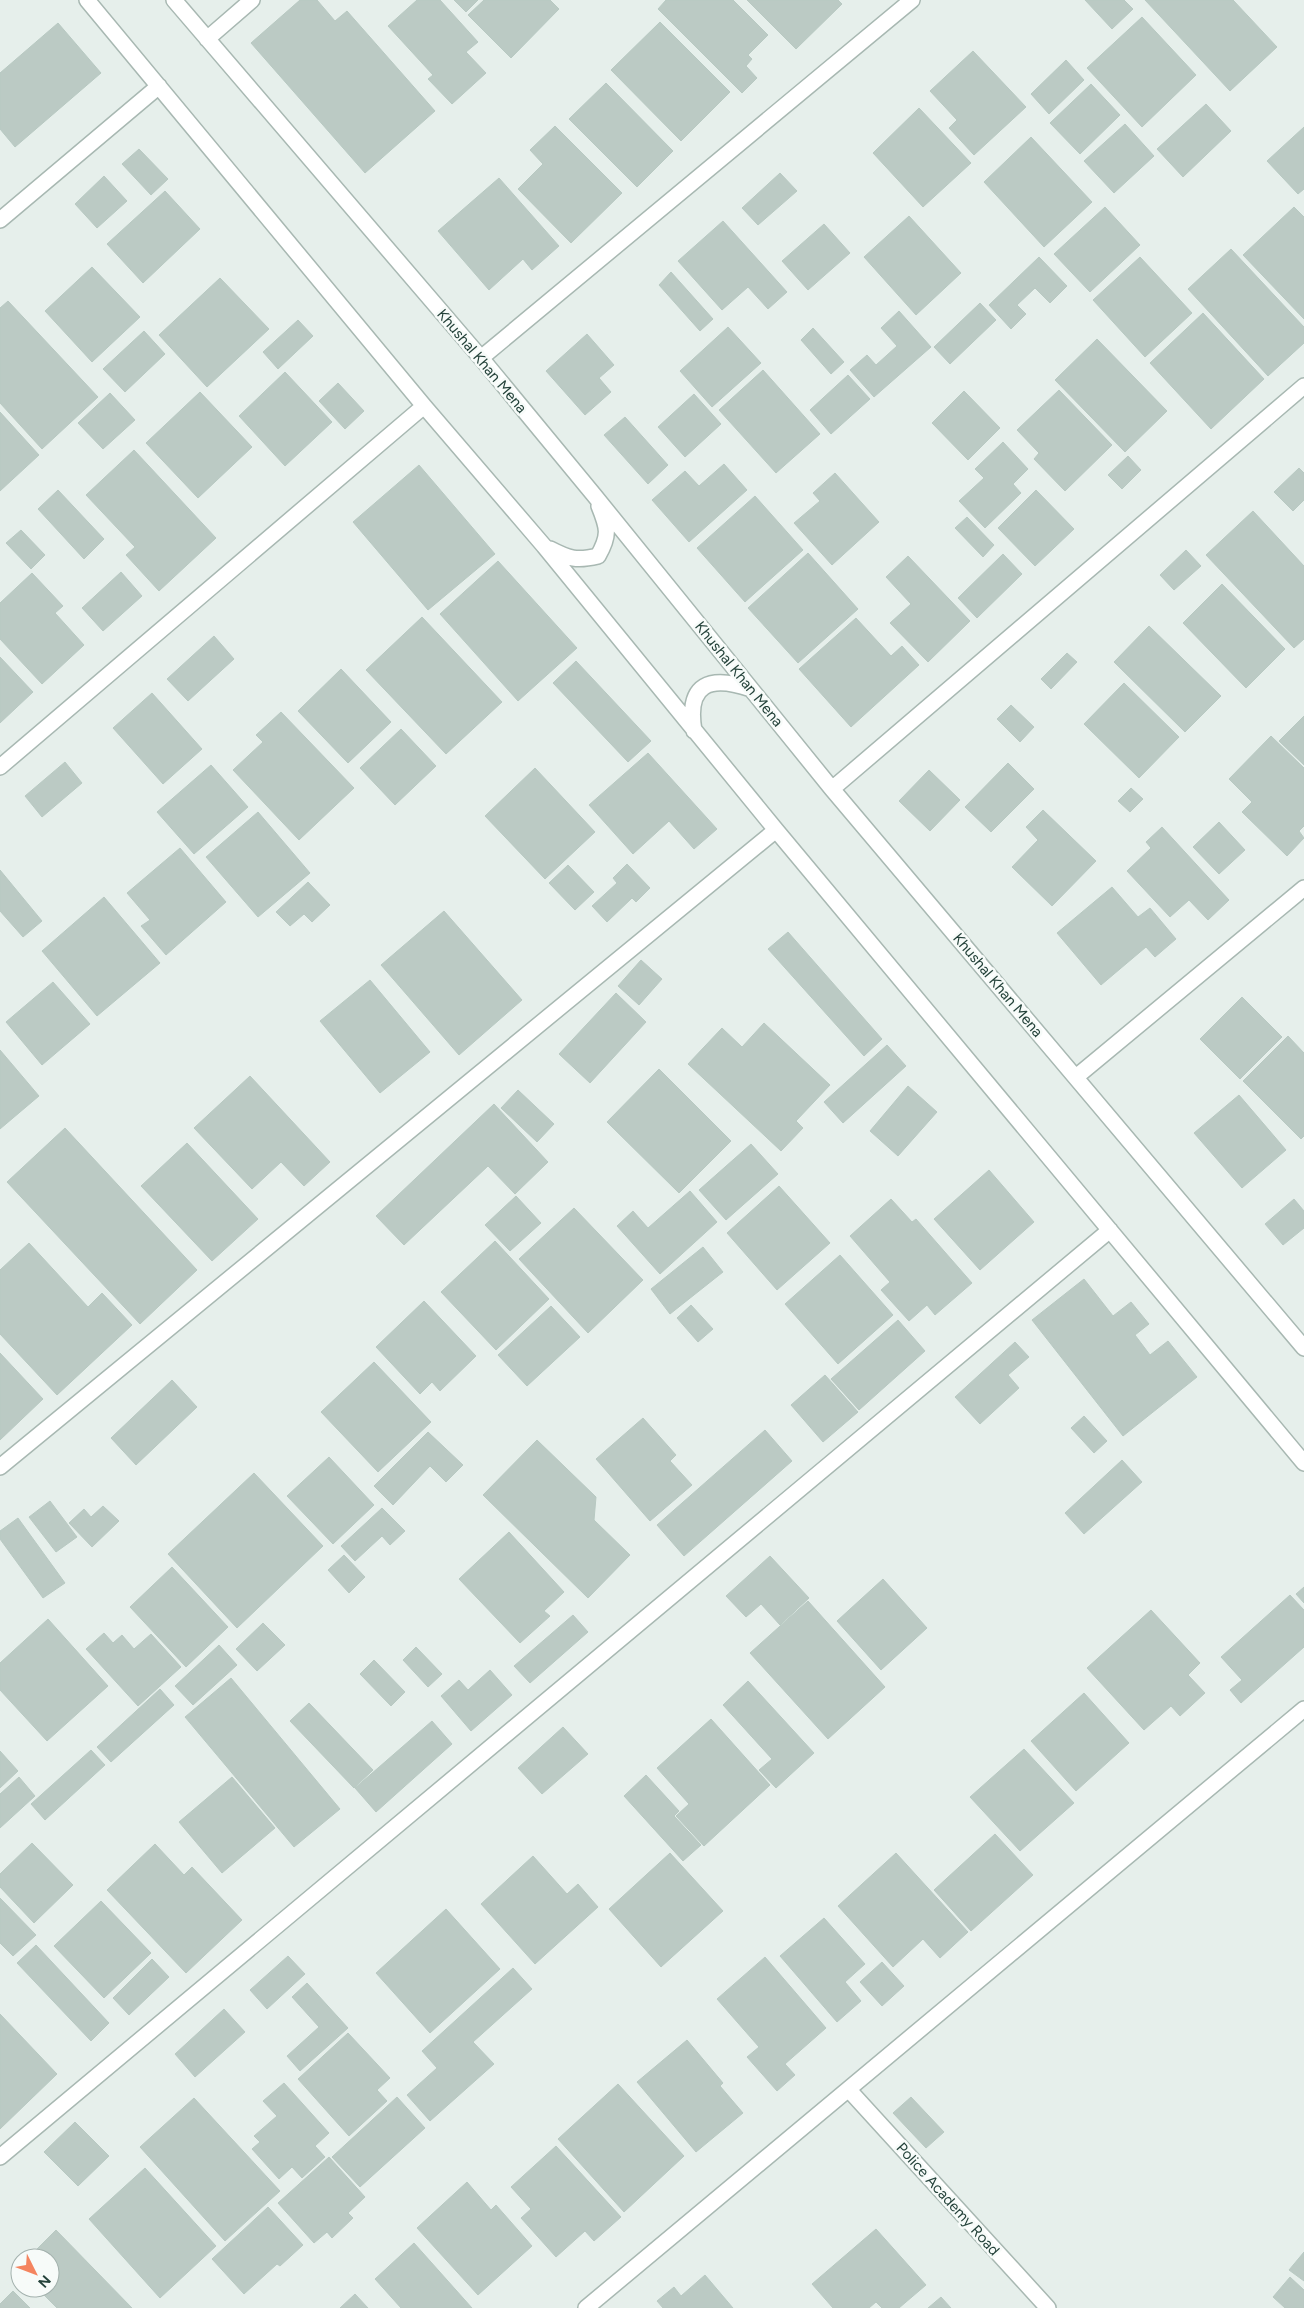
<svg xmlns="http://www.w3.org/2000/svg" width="1304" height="2308" font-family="Figtree,sans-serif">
	<rect width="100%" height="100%" fill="#e6efeb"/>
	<path fill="#bbcac4" stroke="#b8c9c2" d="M300,0H317L335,21L347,11L435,111L365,173L251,43Z
		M417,0H440L478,42L466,52L486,73L452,104L428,79L433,75L388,26Z
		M454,0H478L466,12Z
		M484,0H550L559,9L511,58L468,15Z
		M666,0H733L768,35L748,55L752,59L746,66L757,78L742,93L658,9Z
		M747,0H838L842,4L796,49Z
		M1085,0H1124L1133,9L1112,29Z
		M1145,0H1233L1277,47L1230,91Z
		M1142,17L1196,75L1142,127L1087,68Z
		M660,22L730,92L681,141L611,70Z
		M58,23L101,73L15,147L0,129V73Z
		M973,51L1026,107L974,155L949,128L957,120L930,91Z
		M1066,60L1084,80L1049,114L1031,94Z
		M606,83L673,151L637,187L569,119Z
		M1091,84L1120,115L1080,154L1050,123Z
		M1206,104L1231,131L1183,177L1157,149Z
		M919,108L971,163L923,207L873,153Z
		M1125,124L1154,156L1114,193L1084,161Z
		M555,126L622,193L571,243L518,189L543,164L530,150Z
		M1304,127V189L1298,194L1267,161Z
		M1031,137L1092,202L1044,247L984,182Z
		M139,149L168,179L151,195L122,164Z
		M780,173L797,191L758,225L742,208Z
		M104,176L127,201L97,228L75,204Z
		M499,178L559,246L532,270L523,259L489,290L438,231Z
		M165,191L200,229L143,283L107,244Z
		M1105,207L1140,245L1090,292L1054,254Z
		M1294,207L1304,217V319L1243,255Z
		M909,216L961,273L916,315L864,257Z
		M723,221L787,292L768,309L748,287L722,310L678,261Z
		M824,224L850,253L808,290L782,261Z
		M1231,249L1304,327V343L1268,376L1188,289Z
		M1039,257L1067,286L1050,303L1035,288L1017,305L1026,314L1011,329L989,305Z
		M1140,257L1192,313L1145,357L1093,300Z
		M92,267L140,317L92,362L45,311Z
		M671,272L713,319L700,331L659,285Z
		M220,278L269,329L207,387L159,335Z
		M8,301L98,397L42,449L0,403V308Z
		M980,303L996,320L950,364L934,347Z
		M899,311L931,347L874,397L850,370L867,355L876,365L897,346L881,328Z
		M1203,313L1264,379L1211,429L1150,363Z
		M298,320L313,336L278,369L263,352Z
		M728,327L761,363L712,407L680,371Z
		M813,328L844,362L831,374L801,340Z
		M144,331L165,354L125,392L103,369Z
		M587,334L614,365L599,378L611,392L585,415L546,371Z
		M1097,339L1167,411L1125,452L1055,380Z
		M763,370L820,434L776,473L719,410Z
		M285,372L332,422L285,466L239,416Z
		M848,375L870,399L831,434L810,410Z
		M338,383L364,411L345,429L319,401Z
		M1059,390L1112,445L1065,491L1034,459L1039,453L1017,430Z
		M964,391L1000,428L968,460L932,423Z
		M200,392L252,447L198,498L146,443Z
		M110,393L135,420L103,449L78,423Z
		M694,394L721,424L685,457L658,427Z
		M0,412L39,455L0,491Z
		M625,417L668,465L648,484L604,435Z
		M1003,442L1028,469L1013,484L1021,493L985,528L959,501L984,478L975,469Z
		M134,450L216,538L159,591L126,555L135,547L86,495Z
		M1128,456L1141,470L1122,489L1108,475Z
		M724,464L747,490L689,542L652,500L685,471L699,486Z
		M419,465L495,554L428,610L353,522Z
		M1299,468L1304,473V500L1293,511L1274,492Z
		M835,473L879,522L832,565L794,523L820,501L813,493Z
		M58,490L104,539L84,559L38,509Z
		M1036,490L1074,529L1035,566L998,528Z
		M755,496L803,550L745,602L697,548Z
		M1253,511L1304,566V639L1294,648L1206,555Z
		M967,517L994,545L983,557L955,528Z
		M21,530L45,555L31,569L6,543Z
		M1186,550L1201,566L1174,590L1160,575Z
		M808,553L858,609L798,663L748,608Z
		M1003,554L1022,574L977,618L958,598Z
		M908,556L970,621L928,662L890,623L911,604L886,577Z
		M498,561L577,648L518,701L440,614Z
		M121,572L142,596L103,631L82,608Z
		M32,573L63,606L55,613L84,645L42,684L0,639V603Z
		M1222,584L1285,649L1246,688L1183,623Z
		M422,617L502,702L446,754L366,670Z
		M856,618L891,656L902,646L919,665L851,727L799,669Z
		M1149,626L1221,696L1185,732L1114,662Z
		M214,636L234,659L188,701L167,679Z
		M1067,653L1077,662L1051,689L1041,679Z
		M0,657L33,692L0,723Z
		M576,661L651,741L628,762L553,683Z
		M341,669L391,722L348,763L298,711Z
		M1124,683L1179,737L1139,778L1084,724Z
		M152,693L202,749L163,784L113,728Z
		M1011,705L1034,727L1020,742L997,719Z
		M281,712L354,788L299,840L233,770L263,742L256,735Z
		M1304,716V765L1279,741Z
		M401,729L436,766L395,805L360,768Z
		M1271,736L1304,768V826L1299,831L1304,838L1287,856L1242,812L1252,802L1229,779Z
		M648,753L717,829L694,849L669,821L633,854L589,805Z
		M65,762L82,783L42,817L25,796Z
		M1008,763L1034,789L991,832L965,807Z
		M211,765L248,807L194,854L157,812Z
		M535,768L595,832L545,879L485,816Z
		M929,770L960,800L930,831L899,801Z
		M1131,788L1143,799L1130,812L1118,801Z
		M1043,810L1096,861L1052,906L1012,867L1038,840L1026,827Z
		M258,812L310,873L258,917L206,857Z
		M1219,822L1245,850L1219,874L1193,847Z
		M1162,827L1229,900L1208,920L1189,900L1170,917L1127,871L1151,848L1146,842Z
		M180,848L226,902L166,955L141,926L150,920L127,893Z
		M627,864L650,888L636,902L632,898L607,922L592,906L617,883L613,878Z
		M568,865L594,892L575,910L549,883Z
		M0,870L42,921L23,937L0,911Z
		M308,882L330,905L312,922L304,914L290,926L276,912Z
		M1112,887L1138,917L1150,908L1176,939L1155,957L1146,947L1101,985L1057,933Z
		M104,897L160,963L97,1016L42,951Z
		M444,911L522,1000L459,1055L381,965Z
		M788,932L882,1039L864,1056L768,949Z
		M641,960L662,979L639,1005L618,986Z
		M370,980L430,1052L380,1093L320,1021Z
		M53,982L90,1024L42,1065L6,1022Z
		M616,993L646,1022L590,1083L559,1054Z
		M1242,997L1282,1037L1240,1079L1200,1039Z
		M764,1023L830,1085L796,1121L803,1128L781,1151L688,1064L722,1028L742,1047Z
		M1288,1036L1304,1053V1136L1301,1139L1243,1081Z
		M887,1045L906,1066L843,1123L824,1102Z
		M0,1050L39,1096L0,1129Z
		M659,1069L731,1141L679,1193L607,1122Z
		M250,1076L330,1162L304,1186L281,1162L252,1189L194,1128Z
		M908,1086L937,1112L898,1156L870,1131Z
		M518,1090L554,1124L537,1142L501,1108Z
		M1239,1095L1286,1150L1242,1188L1194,1133Z
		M494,1104L548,1162L515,1194L488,1166L404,1245L376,1216Z
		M65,1128L197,1270L140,1324L7,1182Z
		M187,1143L258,1219L212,1261L141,1186Z
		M751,1144L778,1174L726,1220L699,1190Z
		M989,1170L1034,1222L980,1270L934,1219Z
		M779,1186L830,1243L777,1290L727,1233Z
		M690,1191L717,1222L660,1274L617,1226L633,1211L648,1228Z
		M516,1196L541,1223L510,1251L485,1225Z
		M891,1199L912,1222L916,1219L972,1283L935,1315L927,1305L909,1321L881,1290L890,1282L850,1236Z
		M1294,1199L1304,1211V1228L1283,1245L1265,1224Z
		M574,1208L643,1280L588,1333L519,1259Z
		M495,1241L549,1299L496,1350L441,1292Z
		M29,1243L88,1307L102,1293L132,1325L57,1395L0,1334V1270Z
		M703,1247L723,1272L670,1314L651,1289Z
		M840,1255L893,1315L838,1364L785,1304Z
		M1084,1279L1113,1316L1131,1302L1149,1324L1135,1335L1150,1355L1168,1341L1197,1377L1123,1436L1032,1320Z
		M424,1301L476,1356L440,1391L432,1382L420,1394L376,1347Z
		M691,1305L713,1329L698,1342L677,1318Z
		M551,1306L580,1337L527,1386L498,1355Z
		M898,1320L925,1351L859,1410L831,1379Z
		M1015,1342L1029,1357L1008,1375L1019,1388L980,1424L955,1397Z
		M0,1353L43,1399L0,1440Z
		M374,1362L431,1422L378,1472L321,1412Z
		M825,1375L858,1412L823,1442L791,1405Z
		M172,1380L197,1407L136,1465L111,1438Z
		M1084,1416L1107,1441L1094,1453L1071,1428Z
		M643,1418L676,1455L670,1461L692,1485L650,1521L596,1459Z
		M765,1430L792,1461L684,1556L657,1525Z
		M428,1432L463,1465L446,1482L430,1466L393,1505L374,1486Z
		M537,1440L596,1497L594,1520L630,1555L588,1598L483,1495Z
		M329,1457L374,1505L333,1544L287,1496Z
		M1122,1460L1142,1482L1084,1534L1065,1513Z
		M254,1473L323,1546L237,1628L168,1554Z
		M50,1501L77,1537L56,1552L29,1517Z
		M103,1506L119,1521L92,1547L69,1523L84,1509L91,1517Z
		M382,1508L405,1531L390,1545L382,1536L355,1561L341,1546Z
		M18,1518L65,1583L43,1598L0,1539V1531Z
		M509,1532L564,1592L544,1611L550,1616L520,1643L459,1579Z
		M344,1555L365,1577L349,1593L328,1570Z
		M770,1556L809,1598L780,1625L761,1604L746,1617L726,1596Z
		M172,1567L228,1627L186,1667L130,1607Z
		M883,1579L927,1628L881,1670L837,1621Z
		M1304,1587V1603L1296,1594Z
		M1290,1595L1304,1610V1647L1241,1703L1230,1690L1242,1680L1221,1657Z
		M808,1601L885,1687L828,1739L750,1653Z
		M1151,1610L1200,1663L1188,1675L1205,1693L1180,1716L1171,1706L1144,1730L1087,1668Z
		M573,1615L588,1632L530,1683L514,1666Z
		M48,1619L108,1686L47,1741L0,1690V1663Z
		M263,1623L285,1645L257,1671L236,1649Z
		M104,1633L113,1643L122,1635L134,1649L151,1634L181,1667L138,1706L86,1649Z
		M219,1645L237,1665L193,1705L175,1686Z
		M416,1647L442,1674L428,1687L403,1660Z
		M374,1660L405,1692L391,1706L360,1674Z
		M490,1670L512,1695L471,1731L441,1696L459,1680L468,1690Z
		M231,1678L340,1809L294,1847L185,1717Z
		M748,1681L814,1753L776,1788L759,1770L772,1759L723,1705Z
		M160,1689L174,1705L111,1762L97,1747Z
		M1084,1693L1129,1743L1076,1791L1031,1741Z
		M309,1703L373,1770L354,1788L290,1721Z
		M711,1719L770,1785L704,1846L676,1816L689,1804L657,1768Z
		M432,1721L452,1744L376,1812L355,1788Z
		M563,1727L588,1754L542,1794L518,1768Z
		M1024,1749L1074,1803L1020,1851L970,1797Z
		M91,1750L105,1765L45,1820L31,1804Z
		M0,1751L18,1771L0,1788Z
		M646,1775L679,1811L674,1816L701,1845L683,1861L624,1796Z
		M19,1777L35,1796L0,1828V1794Z
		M232,1777L275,1828L222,1873L179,1822Z
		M995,1834L1033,1875L971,1931L934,1890Z
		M32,1843L73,1885L34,1923L0,1887V1874Z
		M155,1844L184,1875L192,1867L242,1920L186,1973L107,1890Z
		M670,1853L723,1911L661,1967L609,1909Z
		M896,1853L968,1932L940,1958L923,1939L893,1967L838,1906Z
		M533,1856L567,1894L578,1884L598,1907L535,1964L481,1904Z
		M0,1898L36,1935L13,1956L0,1943Z
		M101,1901L151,1953L104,1998L54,1946Z
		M446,1909L500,1969L430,2033L376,1973Z
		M824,1918L865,1964L845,1982L861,2001L837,2022L780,1956Z
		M36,1945L109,2023L91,2041L17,1963Z
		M288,1956L305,1974L267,2009L250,1990Z
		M765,1957L826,2028L785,2064L795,2075L777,2091L747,2057L759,2047L717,1999Z
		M152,1959L169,1977L129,2015L113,1998Z
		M882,1962L904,1986L882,2006L860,1982Z
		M513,1968L532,1989L473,2042L494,2064L430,2121L407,2095L437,2068L422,2051Z
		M307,1983L348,2028L300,2071L287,2056L319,2027L292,1997Z
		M224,2009L245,2032L195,2077L175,2054Z
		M0,2014L57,2074L0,2129Z
		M348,2033L390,2078L377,2090L387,2101L349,2136L298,2079Z
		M687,2040L723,2083L720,2086L743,2113L696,2152L637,2082Z
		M284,2083L329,2133L315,2146L325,2157L302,2178L292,2167L279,2179L252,2149L260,2142L254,2136L277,2116L263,2101Z
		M618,2084L684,2156L624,2212L558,2139Z
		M397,2097L425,2128L360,2187L332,2157Z
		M911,2097L944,2132L926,2148L893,2113Z
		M194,2098L280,2191L225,2241L140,2147Z
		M75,2122L109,2156L78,2186L44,2152Z
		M556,2146L621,2217L594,2241L585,2231L556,2257L521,2218L531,2209L511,2187Z
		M329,2157L365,2197L348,2213L353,2218L332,2238L327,2232L314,2243L278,2203Z
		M145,2168L216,2246L160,2298L89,2219Z
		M467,2182L491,2210L496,2205L532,2246L478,2295L417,2228Z
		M268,2207L303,2245L280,2266L277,2264L244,2294L212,2259Z
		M876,2229L926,2285L899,2308H882L876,2302L869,2308H833L812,2284Z
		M56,2230L132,2308H57L37,2288H50V2258H28Z
		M414,2243L472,2308H401L375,2279Z
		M1304,2252V2281L1289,2270Z
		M705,2275L733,2308H663L657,2301L674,2287L681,2296Z
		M1290,2277L1304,2290V2308H1285L1273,2297Z
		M13,2291L30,2308H0V2304Z
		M355,2294L368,2308H340Z
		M941,2297L951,2308H928Z"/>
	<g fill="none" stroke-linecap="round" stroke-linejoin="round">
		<g stroke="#a8b8b2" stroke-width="18">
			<path id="minor" d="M87,0L424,406L544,546L776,830L1304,1463
				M174,0L481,358L594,495L832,789L1304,1348
				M207,39L252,0
				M0,220L159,86
				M481,358L912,0
				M550,549C569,559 577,561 598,556C610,535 608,528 599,506
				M694,731C686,683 710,675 751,689
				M0,767L424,406
				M832,789L1304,386
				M1076,1077L1304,888
				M0,1467L776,830
				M849,2090L1048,2308
				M0,2157L1110,1230
				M586,2308L1304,1709"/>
		</g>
		<use href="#minor" stroke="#fff" stroke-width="15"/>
	</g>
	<g text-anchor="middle" stroke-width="5" stroke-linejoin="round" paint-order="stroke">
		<g font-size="15" fill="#24423a" stroke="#f7fbf9">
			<text transform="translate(482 361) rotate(50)" y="5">Khushal Khan Mena</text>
			<text transform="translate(739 674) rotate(51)" y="5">Khushal Khan Mena</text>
			<text transform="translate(998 985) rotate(50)" y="5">Khushal Khan Mena</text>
			<text transform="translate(948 2199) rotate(48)" y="5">Police Academy Road</text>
		</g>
	</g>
	<g transform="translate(35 2273) rotate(132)"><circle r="24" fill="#f7fbf9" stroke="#a3b1ad"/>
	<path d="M0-4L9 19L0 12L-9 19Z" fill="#f4845f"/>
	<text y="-8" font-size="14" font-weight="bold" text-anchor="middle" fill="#24423a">N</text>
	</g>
</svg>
